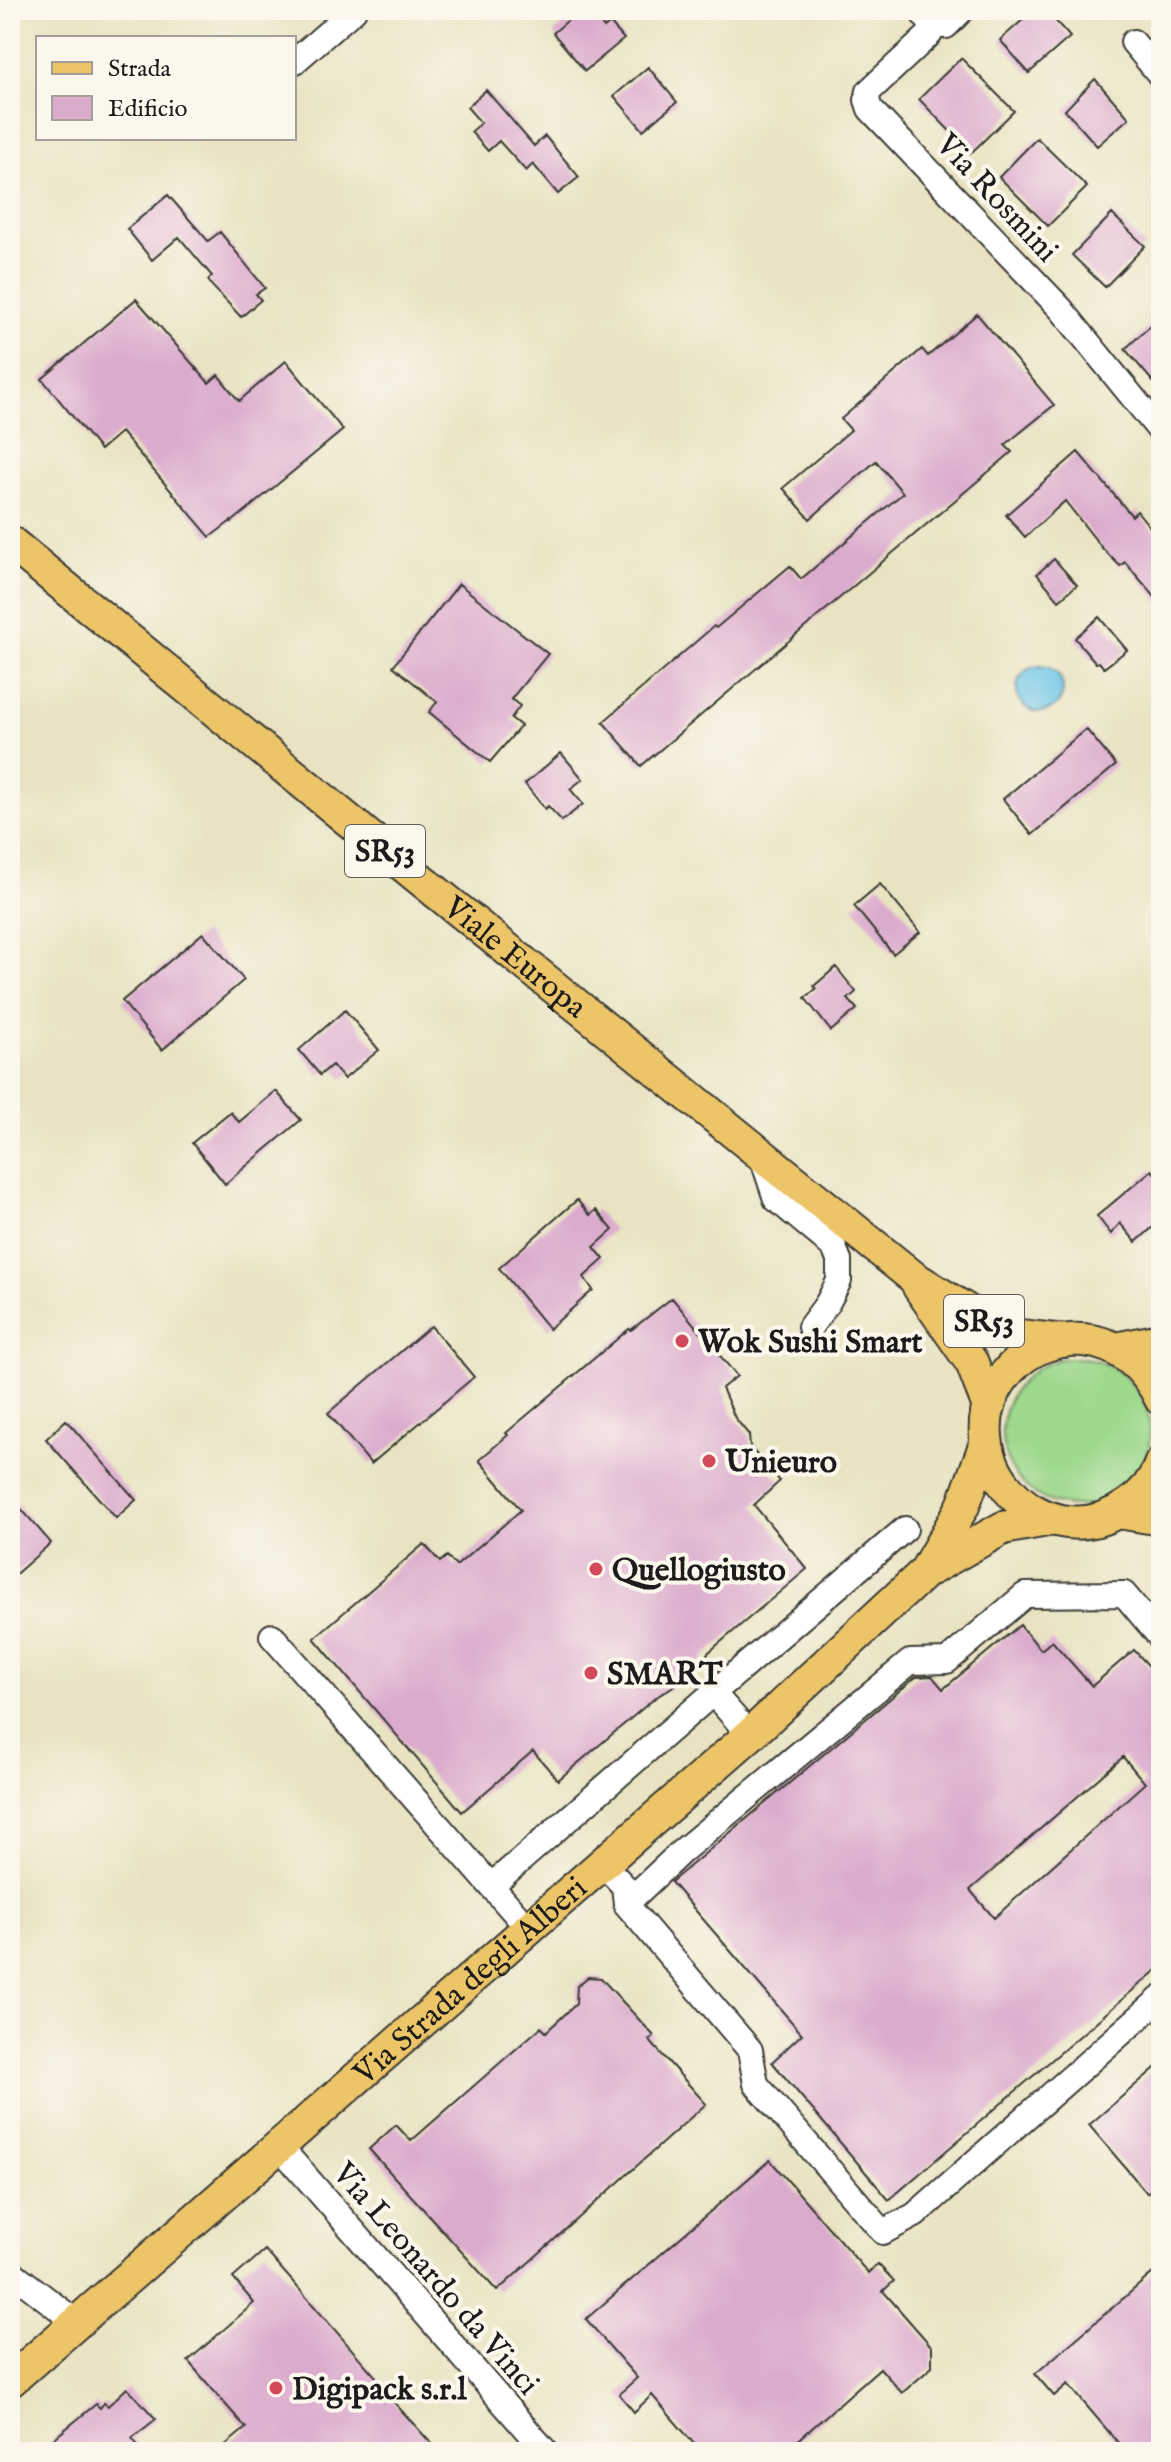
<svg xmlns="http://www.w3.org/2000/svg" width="1171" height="2462" font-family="'IM FELL English',serif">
	<rect width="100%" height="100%" fill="#fbf7ec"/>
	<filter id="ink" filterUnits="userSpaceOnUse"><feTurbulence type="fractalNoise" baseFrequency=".0125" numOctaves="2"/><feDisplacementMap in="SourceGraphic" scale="16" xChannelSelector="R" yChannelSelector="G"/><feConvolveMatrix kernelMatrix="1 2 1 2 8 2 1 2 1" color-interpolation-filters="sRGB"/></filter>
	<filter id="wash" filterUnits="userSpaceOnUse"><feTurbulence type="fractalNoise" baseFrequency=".006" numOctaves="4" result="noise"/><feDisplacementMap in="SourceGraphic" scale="32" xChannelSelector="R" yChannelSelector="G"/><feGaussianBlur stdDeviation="1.8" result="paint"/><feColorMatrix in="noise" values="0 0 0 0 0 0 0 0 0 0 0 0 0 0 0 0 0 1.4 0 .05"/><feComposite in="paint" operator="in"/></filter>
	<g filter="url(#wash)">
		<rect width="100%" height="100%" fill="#e9e3c2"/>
		<path fill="#9dd88c" stroke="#5c7a54" stroke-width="2" d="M1002 1432a74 74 0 1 1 148 0a74 74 0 1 1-148 0Z"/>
		<path fill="#6ac4e8" stroke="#437082" stroke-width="2" d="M1017 689a23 23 0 1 1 46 0a23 23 0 1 1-46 0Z"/>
		<g id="blocks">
			<path fill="#dbabcd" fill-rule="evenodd" d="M580,10H591L604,28L610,23L624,39L585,71L553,33Z
				M1034,10H1046L1070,37L1029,73L1000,40Z
				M961,58L1014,111L971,153L919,99Z
				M648,67L677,102L643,130L614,96Z
				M1095,79L1129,118L1097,146L1065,110Z
				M486,90L534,146L545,136L579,177L558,194L533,164L526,171L499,141L488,151L471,132L481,123L467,107Z
				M1037,138L1087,187L1048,226L999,177Z
				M168,195L208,241L220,232L265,288L256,294L261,300L241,317L212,286L208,280L212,276L179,237L152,260L127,229Z
				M1112,214L1145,246L1105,287L1072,255Z
				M136,299L209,383L218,375L239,401L286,361L343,430L232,522L231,521L210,537L121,432L100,450L42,379Z
				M977,314L1054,405L1005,445L1012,452L641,766L603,722L714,626L716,628L790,566L801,579L903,493L876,461L810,519L783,488L851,430L841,419L922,349L928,356Z
				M1161,316V391L1125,349Z
				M1078,452L1132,516L1137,511L1161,541V604L1125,562L1120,566L1103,549L1065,501L1025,537L1006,515Z
				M1054,559L1077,585L1059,600L1037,574Z
				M459,584L548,654L511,699L520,706L511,718L521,726L490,762L429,712L437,702L393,666Z
				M1099,617L1127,650L1104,668L1099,662L1096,663L1075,638Z
				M1086,729L1116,765L1032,835L1003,799Z
				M561,753L583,779L570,789L583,804L562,821L548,806L545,809L525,784Z
				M880,884L920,932L893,954L854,906Z
				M203,933L244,980L162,1050L122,1001Z
				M836,967L856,992L848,999L857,1009L831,1031L805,998L816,989L814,986Z
				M345,1010L379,1050L344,1079L332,1065L320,1075L299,1050Z
				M276,1091L301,1120L225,1184L192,1143L230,1112L239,1122Z
				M1152,1170L1161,1181V1220L1136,1242L1120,1223L1111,1234L1097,1216Z
				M577,1200L590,1215L596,1210L613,1230L594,1247L604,1259L584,1277L593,1290L549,1329L499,1268Z
				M672,1298L737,1376L722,1388L735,1418L749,1435L750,1447L780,1481L754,1505L807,1569L709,1652L684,1679L655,1698L558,1780L533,1751L462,1812L314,1638L424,1544L440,1562L447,1556L456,1566L521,1510L479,1460L508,1435L506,1433L629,1329L631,1330Z
				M431,1326L474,1377L371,1464L328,1413Z
				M66,1420L136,1500L116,1518L46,1439Z
				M10,1496L51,1543L10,1579Z
				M1020,1625L1041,1650L1052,1641L1092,1686L1134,1650L1161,1679V1966L889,2200L772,2062L802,2034L671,1882L916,1677L932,1676L943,1689ZM1123,1757L1145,1783L994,1918L970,1890Z
				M588,1977L601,1978L654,2036L649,2040L706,2104L497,2291L369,2149L396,2125L411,2141L541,2027L546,2032L576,2004L577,1986Z
				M1161,2063V2181L1147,2193L1089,2125Z
				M770,2160L868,2273L878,2264L894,2281L883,2291L932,2347V2367L902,2393L880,2368L785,2452H701L652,2395L634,2412L619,2394L637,2378L586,2319Z
				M265,2250L383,2385L381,2388L439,2452H217L246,2428L188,2361L254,2303L233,2278Z
				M1161,2266V2452H1126L1068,2384L1054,2396L1035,2374Z
				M127,2388L156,2419L132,2438L143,2452H60L51,2441L96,2404L100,2408L104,2403L108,2406Z"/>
		</g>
	</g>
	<g filter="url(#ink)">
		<use href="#blocks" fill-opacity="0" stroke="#3b3a35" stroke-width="2"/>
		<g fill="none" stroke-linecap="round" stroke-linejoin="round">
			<g stroke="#3b3a35" stroke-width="28">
				<path id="minor" d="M920,10L932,25L930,34L869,91L867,100L870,109L1061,309L1161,432
					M932,25L946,26L962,10
					M1133,42L1161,76
					M294,62L354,10
					M762,1157L776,1199L823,1238L834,1248L839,1260V1281L827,1304L810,1327
					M272,1636L528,1928
					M713,1693L750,1735
					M603,1864L624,1886L626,1904L750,2050L756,2084L883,2232L915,2215L1161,1998
					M491,1886L713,1693L905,1529
					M626,1904L681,1852L910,1662L947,1661L1025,1595L1124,1594L1161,1638
					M279,2146L546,2452
					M10,2271L76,2322"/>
			</g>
			<g stroke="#3b3a35" stroke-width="36">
				<g id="major">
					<path id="s1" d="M10,542L414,874L913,1277L987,1323L1019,1336L1064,1341"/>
					<path d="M919,1287L972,1363L989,1407"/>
					<path d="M1116,1349L1161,1340"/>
					<path d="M1161,1399C1146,1367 1119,1343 1083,1340C1056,1338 1029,1349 1011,1368C937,1447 1040,1568 1128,1505C1143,1495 1155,1480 1161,1463"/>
					<path d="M1118,1512L1161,1519"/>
					<path d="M925,1572L963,1506L986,1443"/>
					<path id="s2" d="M10,2381L750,1735L925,1572L1003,1528L1053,1519"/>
				</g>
			</g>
			<use href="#minor" stroke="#fff" stroke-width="24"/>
			<use href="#major" stroke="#edc569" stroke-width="32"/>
		</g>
	</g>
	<g fill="#d1495b" stroke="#fbf7ec" stroke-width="3">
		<circle cx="682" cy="1341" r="8"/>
		<circle cx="709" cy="1461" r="8"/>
		<circle cx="596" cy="1569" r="8"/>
		<circle cx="591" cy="1673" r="8"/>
		<circle cx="276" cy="2388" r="8"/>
	</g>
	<g text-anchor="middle" stroke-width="8" stroke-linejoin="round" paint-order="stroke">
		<g fill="#fbf7ec" stroke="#5f5e5a" stroke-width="2">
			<rect x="345" y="825" width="80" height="52" rx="6"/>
			<rect x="944" y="1295" width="80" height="52" rx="6"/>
		</g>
		<g font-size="30" font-weight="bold" fill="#1c1c1c">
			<text x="385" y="861">SR53</text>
			<text x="984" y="1331">SR53</text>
		</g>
		<g font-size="32" fill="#1c1c1c" stroke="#fbf7ec">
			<text transform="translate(998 197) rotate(47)" y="11">Via Rosmini</text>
			<text dy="11" stroke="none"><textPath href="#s1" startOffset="654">Viale Europa</textPath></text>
			<text dy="11" stroke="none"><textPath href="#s2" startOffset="610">Via Strada degli Alberi</textPath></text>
			<text transform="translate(437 2278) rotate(49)" y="11">Via Leonardo da Vinci</text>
		</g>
		<g font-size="32" font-weight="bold" fill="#1c1c1c" stroke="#fbf7ec" text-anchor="start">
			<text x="698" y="1352">Wok Sushi Smart</text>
			<text x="725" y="1472">Unieuro</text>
			<text x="612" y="1580">Quellogiusto</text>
			<text x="607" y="1684">SMART</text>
			<text x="292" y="2399">Digipack s.r.l</text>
		</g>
	</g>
	<rect width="1171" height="2462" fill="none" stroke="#fbf7ec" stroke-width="40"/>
	<rect x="36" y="36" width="260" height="104" fill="#fbf7ec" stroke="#a29f99" stroke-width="2"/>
	<rect x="52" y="62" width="40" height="12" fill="#edc569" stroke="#a29f99" stroke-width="2"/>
	<text x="108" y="76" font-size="24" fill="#1c1c1c">Strada</text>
	<rect x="52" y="96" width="40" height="24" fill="#dbabcd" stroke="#a29f99" stroke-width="2"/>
	<text x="108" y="116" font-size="24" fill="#1c1c1c">Edificio</text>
</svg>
